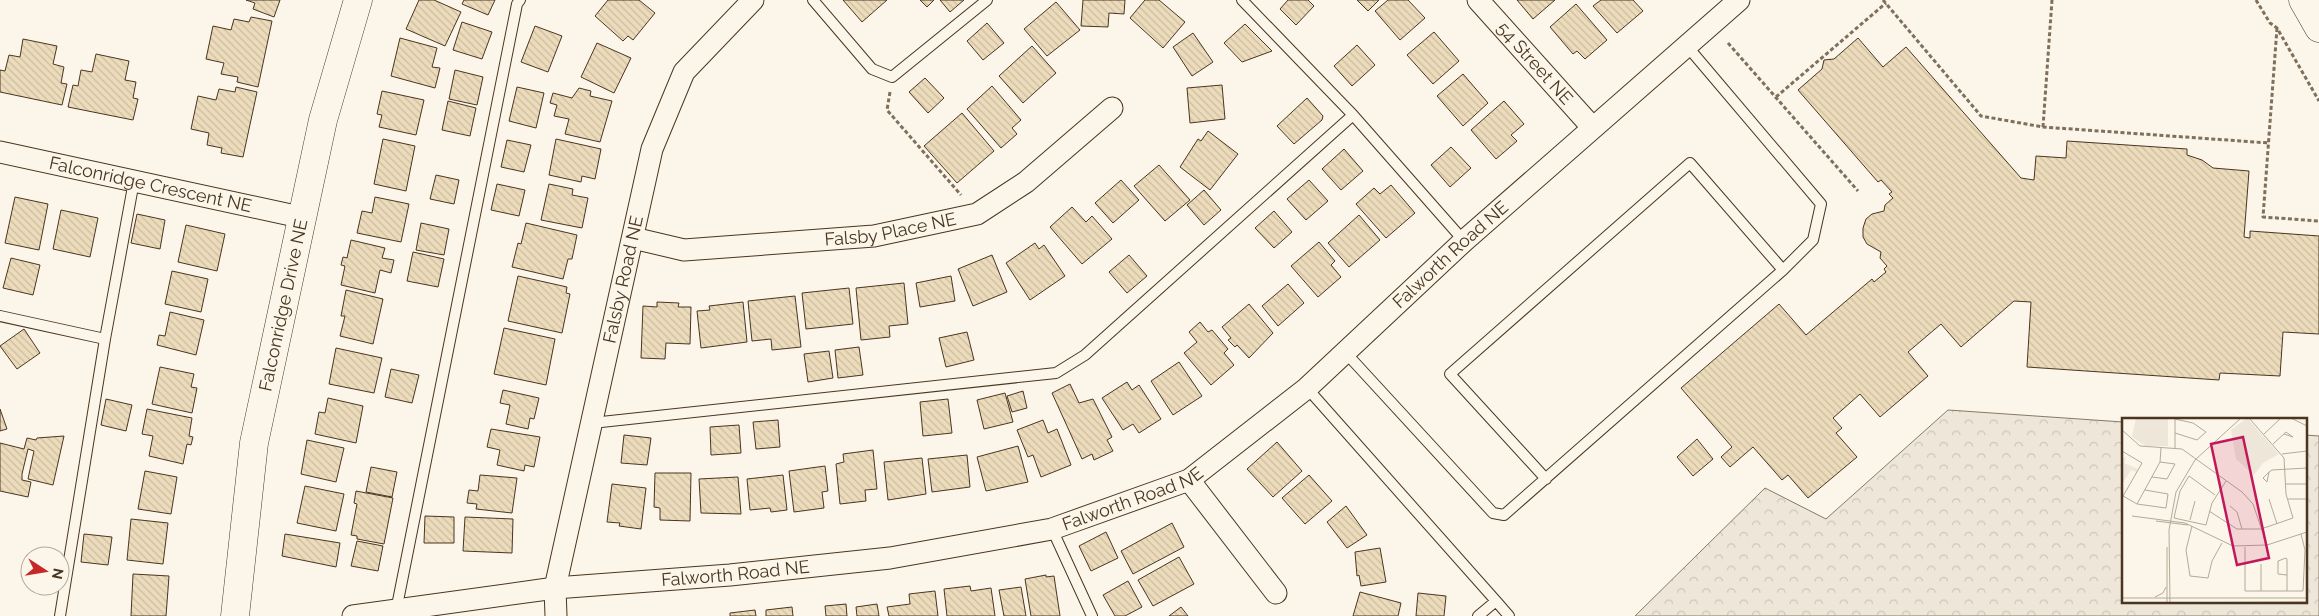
<svg xmlns="http://www.w3.org/2000/svg" width="2319" height="616" font-family="Raleway,sans-serif">
	<defs>
		<pattern id="park-crowns" width="20" height="18" patternUnits="userSpaceOnUse" patternTransform="scale(1.25)"><rect width="20" height="18" fill="#ede6d9"/><path d="M2 6a3 3 0 1 1 6 0M12 15a3 3 0 1 1 6 0" fill="none" stroke="#cdc6ba"/></pattern>
		<pattern id="building-back-hatch" width="6" height="6" patternUnits="userSpaceOnUse" patternTransform="scale(1.25)"><rect width="6" height="6" fill="#ecdcbc"/><path d="M-1 5l2 2M0 0l6 6M5-1l2 2" fill="none" stroke="#ccbda1"/></pattern>
	</defs>
	<rect width="100%" height="100%" fill="#fbf6e9"/>
	<path fill="url(#park-crowns)" stroke="#887966" d="M1948,410L2123,422V602H2305V435L2319,436V616H1635L1765,488L1826,519Z"/>
	<path fill="url(#building-back-hatch)" stroke="#4a3520" d="M246,0H280L274,17L253,9L255,3Z
		M419,0H434L461,12L445,46L406,29Z
		M464,0H495L488,15L462,4Z
		M608,0H639L655,13L633,40L628,36L623,41L595,16Z
		M843,0H887L862,22Z
		M920,0H934L927,7Z
		M940,0H964L950,12Z
		M1083,0H1125L1124,14L1109,13L1108,27L1081,26Z
		M1145,0H1159L1185,22L1163,48L1130,18Z
		M1288,0H1308L1314,6L1296,25L1280,9Z
		M1357,0H1379L1368,11Z
		M1388,0H1408L1425,18L1400,40L1375,11Z
		M1517,0H1555L1533,19Z
		M1601,0H1633L1643,11L1617,33L1593,6Z
		M1056,2L1080,30L1047,56L1024,29Z
		M1576,4L1607,40L1585,59L1577,51L1573,54L1550,27Z
		M251,17L272,21L258,87L237,82L238,77L221,74L224,63L206,59L213,26L231,30L234,19L249,22Z
		M462,22L492,32L482,59L453,50Z
		M987,23L1004,43L983,60L967,41Z
		M1245,24L1272,51L1242,62L1224,43Z
		M535,26L562,36L548,72L521,62Z
		M1434,32L1459,61L1433,84L1407,55Z
		M1193,33L1213,62L1192,76L1173,47Z
		M400,38L437,48L432,67L440,68L435,88L391,76Z
		M1858,38L1883,67L1906,47L2021,178L2034,180L2036,156L2066,158L2067,141L2187,149V155L2202,160L2213,168L2249,171L2244,237L2250,238V231L2319,236V334L2283,332L2280,376L2220,373L2219,380L2027,367L2031,302L2014,301L1961,347L1941,324L1908,352L1928,376L1880,417L1860,394L1833,418L1842,428L1836,433L1857,457L1808,498L1788,475L1782,480L1753,447L1730,467L1721,457L1732,447L1681,388L1779,304L1806,335L1872,279L1874,282L1886,272L1884,269L1887,266L1880,258L1881,252L1867,244L1863,237V228L1866,219L1872,214L1884,211L1885,205L1893,198L1889,194L1892,192L1881,180L1878,182L1798,90L1822,69L1824,60L1834,59Z
		M23,39L57,46L53,64L64,67L61,83L67,84L62,105L0,92V70L5,71L9,55L20,57Z
		M597,43L631,58L614,93L581,77Z
		M1357,45L1375,65L1352,86L1334,66Z
		M1032,46L1056,73L1023,103L999,76Z
		M96,54L129,61L125,80L136,82L133,98L138,99L133,120L68,107L73,85L78,86L81,70L92,72Z
		M455,70L483,77L477,105L449,99Z
		M1463,74L1488,103L1463,126L1437,96Z
		M925,78L944,98L928,113L909,92Z
		M1222,85L1225,119L1190,123L1187,88Z
		M992,86L1021,120L1012,128L1017,134L1001,148L967,109Z
		M236,87L257,92L243,157L221,153L222,148L207,145L209,133L191,129L198,96L216,100L219,89L235,92Z
		M517,87L544,93L536,128L509,121Z
		M579,88L591,91L590,96L612,101L600,142L565,134L569,119L554,116L557,105L550,103L553,93L572,98Z
		M382,91L424,100L416,135L379,127L382,115L377,114Z
		M1307,98L1323,116L1322,120L1294,144L1277,126Z
		M448,101L476,108L470,136L442,130Z
		M1504,101L1524,124L1511,135L1517,141L1496,159L1471,130Z
		M962,113L994,151L957,183L924,146Z
		M1208,131L1238,154L1210,190L1180,167L1198,139L1201,141Z
		M383,139L415,146L406,191L374,184Z
		M556,139L601,149L595,179L582,176L581,182L549,175Z
		M507,140L531,145L524,172L501,167Z
		M1451,147L1471,168L1450,187L1431,165Z
		M1344,149L1363,171L1341,190L1322,169Z
		M1159,165L1190,200L1165,221L1134,186Z
		M436,175L459,180L454,204L430,199Z
		M1121,180L1139,200L1113,223L1095,203Z
		M1309,180L1328,201L1306,220L1287,199Z
		M497,184L525,190L519,216L491,210Z
		M549,184L573,189L572,195L588,198L582,228L541,220Z
		M1391,185L1415,213L1386,238L1356,204L1374,188L1380,194Z
		M1204,190L1221,210L1204,225L1187,205Z
		M15,197L48,204L39,250L5,243Z
		M375,197L409,204L401,242L357,233L362,211L372,213Z
		M1072,207L1086,222L1092,216L1112,239L1082,264L1050,227Z
		M61,210L98,218L90,257L53,249Z
		M1274,211L1292,232L1274,248L1255,228Z
		M137,214L165,220L160,249L131,243Z
		M1359,215L1380,240L1349,267L1328,243Z
		M421,223L449,229L444,255L416,250Z
		M526,223L577,235L572,259H568L563,279L512,267L518,243L521,244Z
		M186,225L225,234L217,271L178,262Z
		M351,240L385,248L382,258L394,260L391,273L380,270L375,293L341,285L345,266L341,265L343,257L347,258Z
		M1319,242L1335,261L1331,265L1341,277L1318,297L1291,266Z
		M1035,243L1039,249L1044,245L1065,276L1030,300L1006,263Z
		M413,252L444,259L438,287L407,281Z
		M992,255L1007,292L973,306L958,269Z
		M1129,255L1147,276L1127,293L1109,272Z
		M11,258L40,265L33,295L3,288Z
		M172,271L208,279L201,312L165,304Z
		M518,276L567,287L566,293L570,294L562,333L508,321Z
		M951,276L955,301L920,307L916,283Z
		M904,283L908,324L889,326L890,337L861,340L856,288Z
		M1288,284L1304,303L1278,326L1262,306Z
		M849,288L853,324L806,329L802,293Z
		M346,290L383,299L373,344L340,336L345,316H341Z
		M795,296L801,347L772,350L771,339L752,341L748,301Z
		M657,302L679,303L678,307H691L690,344L666,343L665,359L641,358L643,306L657,307Z
		M743,302L747,342L701,348L697,311L710,310L709,306Z
		M1249,304L1273,333L1249,358L1237,345L1235,347L1228,340L1231,338L1222,327Z
		M170,312L204,320L196,355L157,345L159,335L165,336Z
		M1200,322L1208,332L1212,330L1228,349L1224,353L1234,365L1211,385L1184,353L1197,342L1189,332Z
		M504,328L555,339L546,385L494,374Z
		M24,329L40,353L17,369L0,346Z
		M967,332L974,360L946,367L939,338Z
		M859,347L863,375L838,378L835,350Z
		M336,348L382,358L374,393L329,384Z
		M829,351L833,378L808,382L804,354Z
		M1179,362L1202,396L1173,415L1151,381Z
		M160,367L194,374L191,387L197,388L192,413L152,404Z
		M391,369L419,375L412,403L385,397Z
		M1127,382L1132,390L1139,385L1161,419L1139,433L1133,424L1123,430L1102,398Z
		M1070,384L1079,403L1093,399L1112,437L1107,440L1113,451L1094,460L1092,454L1082,459L1052,393Z
		M503,390L539,398L534,419L530,418L528,429L506,424L510,405L500,403Z
		M1023,391L1027,408L1012,412L1007,396Z
		M1005,393L1013,422L984,429L977,400Z
		M328,398L363,406L356,443L315,434L319,412L325,413Z
		M106,399L132,405L126,431L101,425Z
		M948,399L952,433L923,436L920,402Z
		M0,409L7,429L0,431Z
		M147,409L192,418L189,436L193,437L191,445L187,444L183,464L149,456L153,436L142,434Z
		M778,420L780,447L756,449L753,422Z
		M1043,420L1048,433L1057,429L1071,465L1041,477L1033,455L1028,457L1017,430Z
		M739,425L741,453L711,455L710,427Z
		M491,429L540,437L534,467L525,465L524,471L497,465L500,450L487,447Z
		M624,435L651,438L647,465L621,463Z
		M64,436L53,485L28,479L34,451L28,449L22,474V480L31,482L28,497L0,491V443L24,449L27,438L36,440L37,438Z
		M1697,439L1713,459L1693,476L1677,457Z
		M307,440L344,448L336,482L301,474Z
		M1277,442L1302,471L1273,497L1247,469Z
		M1018,446L1028,482L986,491L977,457Z
		M873,450L877,489L865,490L866,501L840,504L836,464L844,462L843,454Z
		M967,455L970,487L932,492L928,459Z
		M922,458L926,494L888,500L884,462Z
		M825,466L828,491L822,492L824,508L794,512L789,471Z
		M371,467L397,472L392,497L366,492Z
		M145,471L177,477L171,514L138,509Z
		M655,473H691L690,521L660,520V508L654,507Z
		M480,475L517,478L512,513L476,509L477,504L467,503L469,490L478,491Z
		M783,475L787,510L771,512L770,508L750,510L747,479Z
		M1309,475L1332,501L1305,524L1282,498Z
		M738,477L741,514L701,513L699,479Z
		M612,484L646,488L641,529L619,526L620,523L607,522Z
		M305,486L344,494L336,531L297,523Z
		M356,491L393,498L384,544L357,539V536L351,535L357,504L354,503Z
		M1346,506L1367,535L1347,548L1327,522Z
		M425,516L454,517V543H424Z
		M465,517L513,519L512,553L463,551Z
		M131,519L168,523L163,564L127,560Z
		M1172,523L1184,547L1133,574L1121,551Z
		M1106,532L1118,558L1091,571L1079,546Z
		M84,534L112,537L108,565L81,562Z
		M285,534L340,543L336,567L282,556Z
		M357,541L383,546L378,571L351,566Z
		M1380,548L1386,582L1361,586L1359,575L1357,576L1355,552Z
		M1179,557L1194,584L1153,606L1138,580Z
		M133,574L169,576L166,616H131Z
		M1046,575V577L1054,576L1060,616H1031L1025,579Z
		M1128,581L1142,607L1125,616H1115L1103,595Z
		M970,586L971,591L991,588L995,616H947L944,589Z
		M1021,587L1026,616H1004L999,590Z
		M935,591L938,616H889L887,607L910,604L909,594Z
		M1360,592L1401,603L1398,616H1353Z
		M1418,593L1446,596L1444,616H1416Z
		M846,604L847,616H826L825,606Z
		M877,604L879,616H857L856,607Z
		M792,607L793,616H766V610Z
		M1181,607L1188,616H1169Z
		M755,610L756,616H730V613Z"/>
	<g fill="none" stroke-linecap="round" stroke-linejoin="round">
		<g stroke="#4a3520" stroke-width="12">
			<path id="lane" d="M813,0L872,69L892,77L987,0
				M1353,115L1464,241
				M0,316L105,339L60,616
				M105,339L134,181
				M1345,352L1493,513L1504,515L1783,270L1813,240L1821,204L1687,46
				M1307,388L1496,601
				M592,423L1056,373L1085,355L1353,115L1242,0
				M1546,479L1450,374L1690,163L1783,270
				M1052,529L1092,616
				M396,611L517,4L520,0
				M1478,616L1496,601L1509,616"/>
		</g>
		<g stroke="#4a3520" stroke-width="23">
			<g id="street">
				<path id="s1" d="M1478,0L1592,127"/>
				<path id="s2" d="M0,152L300,217"/>
				<path id="s3" d="M633,238L684,250L874,236L977,214L1026,182L1112,108"/>
				<path d="M1189,480L1276,593"/>
				<path id="s4" d="M353,616L555,588L730,575L890,558L1052,529L1189,480L1307,388L1464,241L1739,0"/>
				<path id="s5" d="M556,616L555,588L652,149L684,72L753,0"/>
			</g>
		</g>
		<g stroke="#4a3520" stroke-width="29">
			<g id="secondary">
				<path d="M2303,0L2319,28"/>
				<path id="s6" d="M235,616L254,443L323,120L358,0"/>
			</g>
		</g>
		<path stroke="#7f6f5c" stroke-width="3" stroke-dasharray="4 2.5" stroke-linecap="butt" d="M1883,0L1981,116L2043,127L2269,143
			M2256,0L2270,23L2277,28L2319,101
			M2277,28L2263,217L2319,221
			M1728,43L1858,191
			M890,92L887,110L961,195
			M1776,97L1886,3
			M2043,127L2052,0"/>
		<use href="#lane" stroke="#fbf6e9" stroke-width="10"/>
		<use href="#street" stroke="#fbf6e9" stroke-width="21"/>
		<use href="#secondary" stroke="#fbf6e9" stroke-width="28"/>
	</g>
	<g text-anchor="middle" stroke-width="4" stroke-linejoin="round" paint-order="stroke">
		<g font-size="18" fill="#4a3520" stroke="#fbf6e9">
			<text dy="6" stroke="none"><textPath href="#s1" startOffset="85">54 Street NE</textPath></text>
			<text dy="6" stroke="none"><textPath href="#s2" startOffset="154">Falconridge Crescent NE</textPath></text>
			<text dy="6" stroke="none"><textPath href="#s3" startOffset="260">Falsby Place NE</textPath></text>
			<text dy="6" stroke="none"><textPath href="#s4" startOffset="1196">Falworth Road NE</textPath></text>
			<text dy="6" stroke="none"><textPath href="#s5" startOffset="344">Falsby Road NE</textPath></text>
			<text dy="6" stroke="none"><textPath href="#s6" startOffset="315">Falconridge Drive NE</textPath></text>
			<text dy="6" stroke="none"><textPath href="#s4" startOffset="791">Falworth Road NE</textPath></text>
			<text dy="6" stroke="none"><textPath href="#s4" startOffset="385">Falworth Road NE</textPath></text>
		</g>
	</g>
	<g transform="translate(2122 418)">
		<rect width="185" height="185" fill="#fbf6e9"/>
		<path d="M14,0H46V28H24L10,19ZM125,0L157,36L141,45L132,57L114,41L109,12ZM4,38L2,45L16,51L15,54L9,52L0,66V42Z" fill="#ede6d9"/>
		<path fill="none" stroke="#b4a999" stroke-width="1" d="M169,0L185,8M53,1L71,5L84,14L75,22L53,15M0,12L18,28L60,31L120,74L131,86L145,127M142,16L159,0M151,26L164,14L171,19L162,16M53,30V1M0,33L20,45L0,80M160,36L185,33M147,54L145,64L141,60L147,54L150,52L185,50M30,59L45,61L53,46L38,44M164,66H184M93,77L67,58L58,73L52,100L84,107L90,85L104,63M1,78L15,86L38,44L39,30M147,81L155,106M166,81H184M15,86L44,90L46,76L23,72M108,88L115,94L120,111M87,93L115,111H139L171,100L164,76L162,40L127,0M10,98L63,105L111,128L145,127L185,114M68,102L73,83M34,103L66,107M70,108L64,132L68,158L86,160L90,143L100,125M45,129V185M123,129V173H181L183,132L179,116M139,146V173M165,157L156,156V143L164,140L165,141V173M33,179L41,175L44,169M0,180H185M0,185L185,184M48,185L47,112L54,74L73,42L119,0"/>
		<path fill="#c2185b" fill-opacity="0.15" stroke="#c2185b" stroke-width="2.5" d="M121,19L147,140L115,147L89,26Z"/>
		<rect width="185" height="185" fill="none" stroke="#4a3520" stroke-width="2.5"/>
	</g>
	<g transform="translate(45 571) rotate(102)"><circle r="24" fill="#fbf6e9" stroke="#b4a999"/>
	<path d="M0-4L9 19L0 12L-9 19Z" fill="#c62828"/>
	<text y="-8" font-size="14" font-weight="bold" text-anchor="middle" fill="#4a3520">N</text>
	</g>
</svg>
